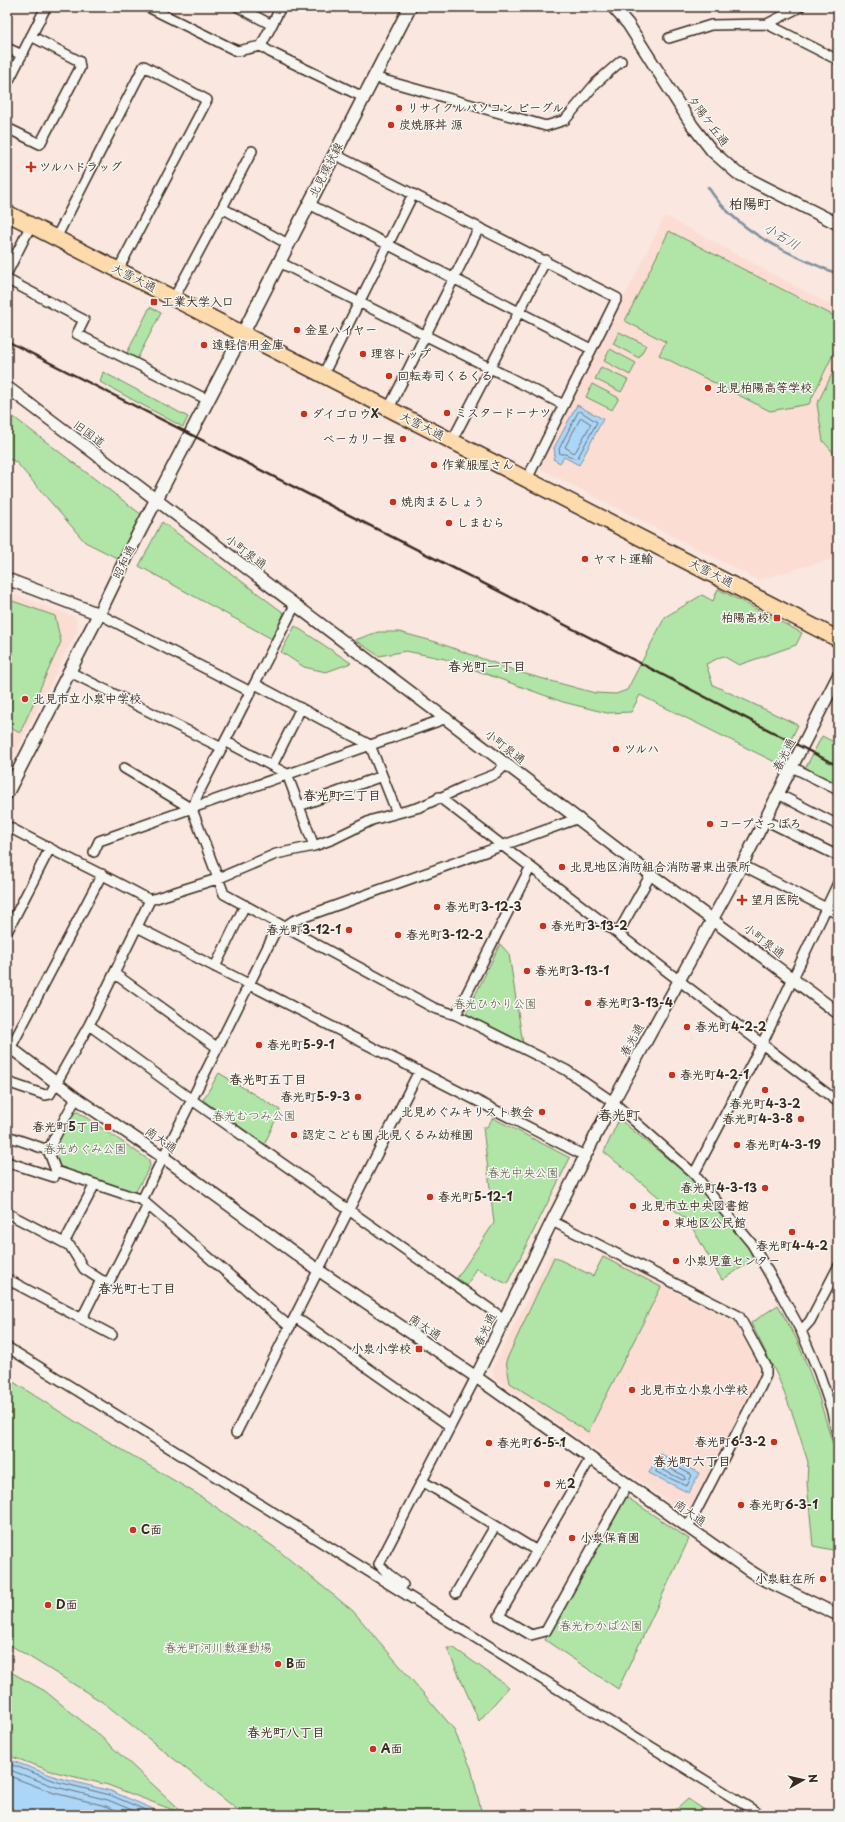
<svg xmlns="http://www.w3.org/2000/svg" width="845" height="1822" font-family="'Playpen Sans','Klee One',sans-serif">
	<rect width="100%" height="100%" fill="#f9e7e0"/>
	<filter id="ink" filterUnits="userSpaceOnUse"><feTurbulence type="fractalNoise" baseFrequency=".025" numOctaves="2"/><feDisplacementMap in="SourceGraphic" scale="8" xChannelSelector="R" yChannelSelector="G"/><feConvolveMatrix kernelMatrix="1 2 1 2 8 2 1 2 1" color-interpolation-filters="sRGB"/></filter>
	<g filter="url(#ink)">
		<path fill="#fbddd3" d="M665,216L838,309V557L758,580L539,468Z
			M7,592L75,617L78,629L7,769Z
			M551,1254L593,1275L603,1255L735,1322L758,1365L760,1377L690,1509L684,1512L494,1378L493,1368Z"/>
		<path fill="#b0e5a7" stroke="#768862" d="M669,231L838,318V344L809,404L770,411L659,355L666,342L625,321Z
			M150,307L161,313L136,361L125,357Z
			M619,332L646,345L639,358L613,344Z
			M610,349L636,363L630,375L604,361Z
			M838,362V458L823,441L817,404Z
			M601,367L628,380L621,392L595,379Z
			M103,372L188,417L183,427L100,382Z
			M592,384L619,398L612,410L586,397Z
			M7,412L142,515L119,559L85,542L16,462L7,458Z
			M162,522L284,613L272,639L139,566Z
			M718,589L802,633L796,645L739,665L723,656L706,664L713,685L798,725L779,764L640,695L631,712L607,713L563,702L445,659L406,651L379,656L355,640L378,632H399L436,642L522,673L595,693L616,694L627,690L665,617L702,595L713,601Z
			M7,599L55,616L61,642L20,733L7,726Z
			M295,626L351,663L326,672L304,667L281,652Z
			M822,736L838,744V786L805,769Z
			M500,944L509,954L523,1044L466,1014Z
			M219,1073L280,1110L264,1145L203,1100Z
			M78,1112L149,1160L150,1166L135,1193L59,1168L54,1152L73,1113Z
			M493,1118L570,1158L507,1284L476,1268L467,1286L457,1278L494,1223L483,1127H487Z
			M619,1119L690,1177L748,1243L753,1260L722,1280L689,1222L604,1152Z
			M554,1257L593,1276L603,1257L661,1287L588,1432L510,1383L506,1361Z
			M778,1305L797,1340L818,1394L836,1455L838,1476V1551L813,1546L807,1482L808,1462L794,1418L778,1377L751,1323Z
			M7,1378L84,1427L197,1494L274,1547L353,1611L453,1728L471,1768L482,1815H244L104,1703L7,1643Z
			M625,1496L689,1539L618,1689L545,1640Z
			M454,1648L509,1687L479,1721L447,1648Z
			M7,1670L45,1691L99,1735L186,1815L108,1785L51,1771L7,1755Z
			M688,1799L712,1815H646L648,1813L677,1809Z"/>
		<path fill="#acd6f7" stroke="#7f91a0" d="M577,405L603,419L579,465L564,457L560,463L553,459L555,454L554,448Z
			M659,1453L699,1473L689,1493L649,1473Z
			M7,1759L59,1778L111,1791L167,1815H22L7,1806Z"/>
		<g fill="none" stroke-linecap="round" stroke-linejoin="round">
			<path stroke="#686f75" stroke-width="1" d="M580,411L597,422L577,459L565,454H560L559,449L578,412Z
				M582,418L591,424L576,451L574,453L565,447L580,419Z
				M662,1459L692,1475L687,1486L656,1472Z
				M665,1466L685,1476L686,1479L683,1480L663,1470L662,1467Z
				M7,1763L58,1782L110,1795L157,1815
				M7,1769L56,1787L108,1800L144,1815
				M7,1775L54,1793L106,1806L128,1815"/>
			<path stroke="#7f91a0" stroke-width="2.5" d="M708,187C736,232 790,255 838,274"/>
			<g stroke="#3b2a1e" stroke-width="12">
				<path id="minor" d="M148,7L237,51L261,46L281,7
					M238,7L272,25
					M767,24L838,60
					M669,38L711,25L767,24L800,7
					M261,46L270,52L363,97
					M7,48L22,55
					M373,77L546,126L565,120L596,83L621,61
					M7,84L46,7
					M7,128L40,144L80,68L79,61L31,36
					M252,151L222,208L288,244
					M334,154L617,298L527,479
					M309,204L591,349
					M56,238L144,66L207,100L118,270
					M279,262L564,405
					M7,273L31,225
					M7,278L8,280L84,320L77,334L208,400
					M174,298L222,208
					M323,375L413,194
					M389,408L479,228
					M452,441L546,260
					M99,614L251,692
					M68,671L222,748
					M255,684L370,745L397,813
					M225,741L287,774L314,846
					M272,766L301,708
					M792,767L838,790
					M124,768L192,809L224,894L434,1008L456,1015L566,1070L613,1102L694,1174L752,1244L781,1294L801,1331L819,1373L831,1408L838,1438
					M778,794L838,825
					M439,797L838,1102
					M299,806L382,776
					M192,809L198,794L295,605
					M765,820L838,856
					M7,826C54,852 103,874 150,900L217,879L276,854L314,846L333,839L372,820L420,807L468,785L496,774L506,764
					M94,852L99,841L447,718
					M742,865L838,914
					M137,927L585,1156
					M284,927L293,921L579,818
					M7,932L50,848
					M618,933L651,874
					M215,967L245,905
					M115,974L218,1048
					M456,1015L530,868
					M89,1025L192,1100L504,1319
					M11,1047L102,874
					M7,1082L45,1095L50,1094L89,1025L150,900
					M7,1136L48,1150
					M7,1162L54,1177L56,1171L142,1200L290,1327
					M56,1171L48,1150L76,1098
					M694,1174L762,1044L838,883
					M142,1200L279,924
					M7,1213L70,1246L84,1269L101,1280L109,1282L148,1205
					M552,1221L739,1316L766,1366V1375L761,1386L688,1527
					M64,1243L95,1184
					M7,1279L112,1335
					M295,1317L450,1426
					M82,1318L101,1280
					M801,1331L810,1321L838,1267
					M7,1347L761,1815
					M236,1433L419,1071
					M590,1459L499,1616L531,1635L546,1631L627,1485
					M422,1481L537,1551
					M403,1585L388,1574L379,1564L476,1377
					M456,1593L495,1526"/>
			</g>
			<g stroke="#3b2a1e" stroke-width="14">
				<path id="tertiary" d="M613,7L628,24L692,125L712,151L737,173L838,224
					M7,387C221,550 436,710 649,873C712,920 776,966 838,1013
					M7,579L99,614
					M7,1045L76,1098L163,1157L318,1270L476,1377L747,1569L761,1578L838,1615
					M476,1377L552,1221L606,1115L742,865L838,676"/>
			</g>
			<g stroke="#3b2a1e" stroke-width="15">
				<path id="secondary" d="M7,793L99,614L131,548L243,333L410,7"/>
			</g>
			<g stroke="#3b2a1e" stroke-width="18">
				<path id="trunk" d="M7,213L838,639"/>
			</g>
			<use href="#minor" stroke="#f6f6f2" stroke-width="9"/>
			<use href="#tertiary" stroke="#f6f6f2" stroke-width="11"/>
			<use href="#secondary" stroke="#f6f6f2" stroke-width="12"/>
			<use href="#trunk" stroke="#fedbac" stroke-width="15"/>
			<path stroke="#3b2a1e" stroke-width="2.5" d="M7,341L638,662L838,766"/>
		</g>
	</g>
	<g fill="#c8321e" stroke="#f6f6f2" stroke-width="1.5">
		<circle cx="399" cy="108" r="4"/>
		<circle cx="391" cy="125" r="4"/>
		<path d="M29 161h4v4h4v4h-4v4h-4v-4h-4v-4h4z"/>
		<rect x="150" y="298" width="8" height="8" rx="2"/>
		<circle cx="297" cy="330" r="4"/>
		<circle cx="204" cy="345" r="4"/>
		<circle cx="363" cy="354" r="4"/>
		<circle cx="389" cy="376" r="4"/>
		<circle cx="708" cy="388" r="4"/>
		<circle cx="447" cy="413" r="4"/>
		<circle cx="304" cy="414" r="4"/>
		<circle cx="403" cy="439" r="4"/>
		<circle cx="434" cy="465" r="4"/>
		<circle cx="393" cy="502" r="4"/>
		<circle cx="449" cy="523" r="4"/>
		<circle cx="585" cy="559" r="4"/>
		<rect x="773" y="614" width="8" height="8" rx="2"/>
		<circle cx="25" cy="699" r="4"/>
		<circle cx="616" cy="749" r="4"/>
		<circle cx="710" cy="824" r="4"/>
		<circle cx="562" cy="867" r="4"/>
		<path d="M740 894h4v4h4v4h-4v4h-4v-4h-4v-4h4z"/>
		<circle cx="437" cy="907" r="4"/>
		<circle cx="543" cy="926" r="4"/>
		<circle cx="349" cy="930" r="4"/>
		<circle cx="398" cy="935" r="4"/>
		<circle cx="527" cy="971" r="4"/>
		<circle cx="588" cy="1003" r="4"/>
		<circle cx="687" cy="1027" r="4"/>
		<circle cx="259" cy="1045" r="4"/>
		<circle cx="672" cy="1075" r="4"/>
		<circle cx="765" cy="1090" r="4"/>
		<circle cx="358" cy="1097" r="4"/>
		<circle cx="542" cy="1112" r="4"/>
		<circle cx="801" cy="1119" r="4"/>
		<rect x="104" y="1123" width="8" height="8" rx="2"/>
		<circle cx="294" cy="1135" r="4"/>
		<circle cx="737" cy="1145" r="4"/>
		<circle cx="765" cy="1188" r="4"/>
		<circle cx="430" cy="1197" r="4"/>
		<circle cx="633" cy="1206" r="4"/>
		<circle cx="666" cy="1223" r="4"/>
		<circle cx="792" cy="1232" r="4"/>
		<circle cx="676" cy="1261" r="4"/>
		<rect x="415" y="1345" width="8" height="8" rx="2"/>
		<circle cx="632" cy="1390" r="4"/>
		<circle cx="774" cy="1442" r="4"/>
		<circle cx="489" cy="1443" r="4"/>
		<circle cx="547" cy="1484" r="4"/>
		<circle cx="741" cy="1505" r="4"/>
		<circle cx="133" cy="1530" r="4"/>
		<circle cx="572" cy="1538" r="4"/>
		<circle cx="823" cy="1579" r="4"/>
		<circle cx="48" cy="1605" r="4"/>
		<circle cx="278" cy="1664" r="4"/>
		<circle cx="373" cy="1749" r="4"/>
	</g>
	<g text-anchor="middle" stroke-width="3" stroke-linejoin="round" paint-order="stroke">
		<g font-size="12" font-weight="bold" fill="#3b2a1e" stroke="#f6f6f2" text-anchor="start">
			<text x="407" y="112">リサイクルパソコン ビーグル</text>
			<text x="399" y="129">炭焼豚丼 源</text>
			<text x="39" y="171">ツルハドラッグ</text>
			<text x="162" y="306">工業大学入口</text>
			<text x="305" y="334">金星ハイヤー</text>
			<text x="212" y="349">遠軽信用金庫</text>
			<text x="371" y="358">理容トップ</text>
			<text x="397" y="380">回転寿司くるくる</text>
			<text x="716" y="392">北見柏陽高等学校</text>
			<text x="455" y="417">ミスタードーナツ</text>
			<text x="312" y="418">ダイゴロウX</text>
			<text x="395" y="443" text-anchor="end">ベーカリー捏</text>
			<text x="442" y="469">作業服屋さん</text>
			<text x="401" y="506">焼肉まるしょう</text>
			<text x="457" y="527">しまむら</text>
			<text x="593" y="563">ヤマト運輸</text>
			<text x="769" y="622" text-anchor="end">柏陽高校</text>
			<text x="33" y="703">北見市立小泉中学校</text>
			<text x="624" y="753">ツルハ</text>
			<text x="718" y="828">コープさっぽろ</text>
			<text x="570" y="871">北見地区消防組合消防署東出張所</text>
			<text x="751" y="904">望月医院</text>
			<text x="445" y="911">春光町3-12-3</text>
			<text x="551" y="930">春光町3-13-2</text>
			<text x="341" y="934" text-anchor="end">春光町3-12-1</text>
			<text x="406" y="939">春光町3-12-2</text>
			<text x="535" y="975">春光町3-13-1</text>
			<text x="596" y="1007">春光町3-13-4</text>
			<text x="695" y="1031">春光町4-2-2</text>
			<text x="267" y="1049">春光町5-9-1</text>
			<text x="680" y="1079">春光町4-2-1</text>
			<text x="350" y="1101" text-anchor="end">春光町5-9-3</text>
			<text x="765" y="1108" text-anchor="middle">春光町4-3-2</text>
			<text x="534" y="1116" text-anchor="end">北見めぐみキリスト教会</text>
			<text x="793" y="1123" text-anchor="end">春光町4-3-8</text>
			<text x="100" y="1131" text-anchor="end">春光町5丁目</text>
			<text x="302" y="1139">認定こども園 北見くるみ幼稚園</text>
			<text x="745" y="1149">春光町4-3-19</text>
			<text x="757" y="1192" text-anchor="end">春光町4-3-13</text>
			<text x="438" y="1201">春光町5-12-1</text>
			<text x="641" y="1210">北見市立中央図書館</text>
			<text x="674" y="1227">東地区公民館</text>
			<text x="792" y="1250" text-anchor="middle">春光町4-4-2</text>
			<text x="684" y="1265">小泉児童センター</text>
			<text x="411" y="1353" text-anchor="end">小泉小学校</text>
			<text x="640" y="1394">北見市立小泉小学校</text>
			<text x="766" y="1446" text-anchor="end">春光町6-3-2</text>
			<text x="497" y="1447">春光町6-5-1</text>
			<text x="555" y="1488">光2</text>
			<text x="749" y="1509">春光町6-3-1</text>
			<text x="141" y="1534">C面</text>
			<text x="580" y="1542">小泉保育園</text>
			<text x="815" y="1583" text-anchor="end">小泉駐在所</text>
			<text x="56" y="1609">D面</text>
			<text x="286" y="1668">B面</text>
			<text x="381" y="1753">A面</text>
		</g>
		<g font-size="12" fill="#3b2a1e" stroke="#f6f6f2">
			<text transform="translate(708 121) rotate(53)" y="4">夕陽ケ丘通</text>
			<text transform="translate(326 170) rotate(-63)" y="4">北見環状線</text>
			<text transform="translate(134 278) rotate(27)" y="4">大雪大通</text>
			<text transform="translate(422 426) rotate(27)" y="4">大雪大通</text>
			<text transform="translate(89 434) rotate(37)" y="4">旧国道</text>
			<text transform="translate(246 552) rotate(37)" y="4">小町泉通</text>
			<text transform="translate(124 562) rotate(-64)" y="4">昭和通</text>
			<text transform="translate(711 573) rotate(27)" y="4">大雪大通</text>
			<text transform="translate(505 747) rotate(38)" y="4">小町泉通</text>
			<text transform="translate(784 755) rotate(-63)" y="4">春光通</text>
			<text transform="translate(764 941) rotate(37)" y="4">小町泉通</text>
			<text transform="translate(632 1040) rotate(-61)" y="4">春光通</text>
			<text transform="translate(161 1140) rotate(35)" y="4">南大通</text>
			<text transform="translate(425 1327) rotate(34)" y="4">南大通</text>
			<text transform="translate(485 1330) rotate(-64)" y="4">春光通</text>
			<text transform="translate(690 1513) rotate(35)" y="4">南大通</text>
		</g>
		<g font-size="12" fill="#585940" stroke="#f6f6f2">
			<text x="495" y="1008">春光ひかり公園</text>
			<text x="254" y="1120">春光むつみ公園</text>
			<text x="85" y="1153">春光めぐみ公園</text>
			<text x="523" y="1177">春光中央公園</text>
			<text x="601" y="1630">春光わかば公園</text>
			<text x="218" y="1652">春光町河川敷運動場</text>
		</g>
		<g font-size="13" font-style="italic" fill="#575554" stroke="#f6f6f2">
			<text transform="translate(782 236) rotate(31)" y="5">小石川</text>
		</g>
		<g font-size="13" font-weight="bold" fill="#3b2a1e" stroke="#f6f6f2">
			<text x="487" y="671">春光町一丁目</text>
			<text x="342" y="800">春光町三丁目</text>
			<text x="268" y="1084">春光町五丁目</text>
			<text x="137" y="1293">春光町七丁目</text>
			<text x="692" y="1466">春光町六丁目</text>
			<text x="286" y="1737">春光町八丁目</text>
		</g>
		<g font-size="14" font-weight="bold" fill="#3b2a1e" stroke="#f6f6f2">
			<text x="750" y="209">柏陽町</text>
			<text x="619" y="1120">春光町</text>
		</g>
	</g>
	<rect width="845" height="1822" fill="none" stroke="#f6f6f2" stroke-width="24"/>
	<rect x="12" y="12" width="821" height="1798" fill="none" stroke="#3b2a1e" stroke-width="1.5" filter="url(#ink)"/>
	<g transform="translate(803 1780) rotate(82)" stroke="#f6f6f2" stroke-width="3" paint-order="stroke">
	<path d="M0-3L7 15L0 10L-7 15Z" fill="#3b2a1e"/>
	<text y="-6" font-size="11" font-weight="bold" text-anchor="middle" fill="#3b2a1e">N</text>
	</g>
</svg>
